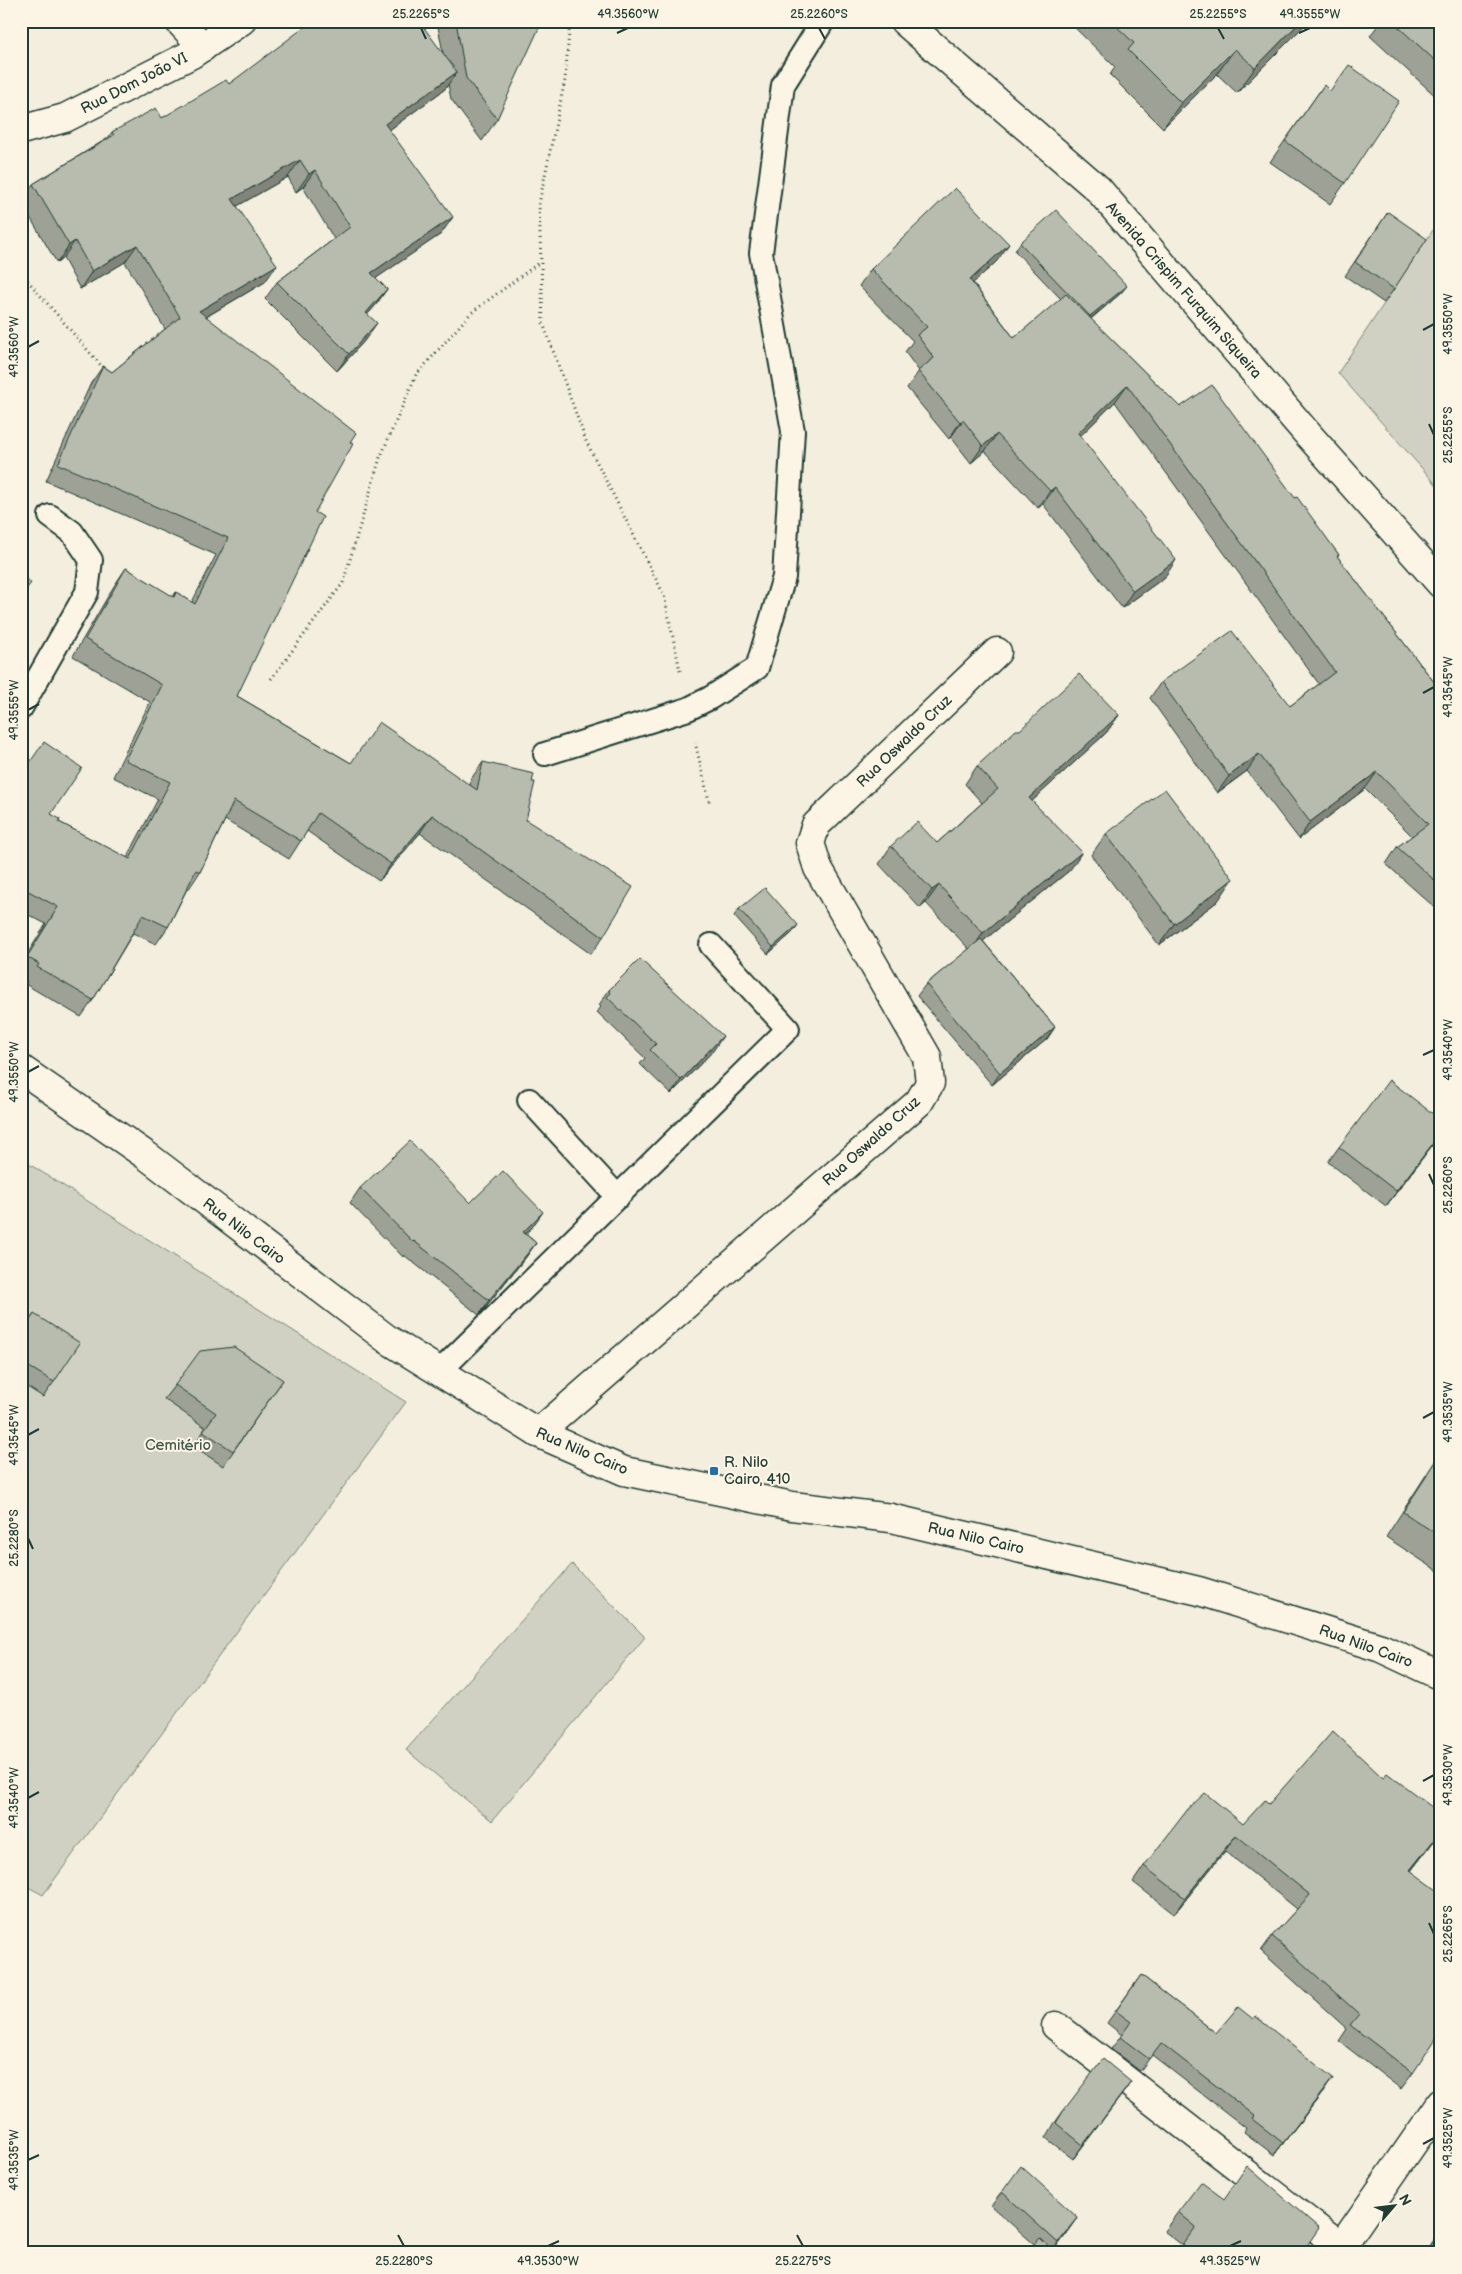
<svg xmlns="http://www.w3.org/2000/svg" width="1462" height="2274" font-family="'Balsamiq Sans',sans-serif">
	<rect width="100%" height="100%" fill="#f3eede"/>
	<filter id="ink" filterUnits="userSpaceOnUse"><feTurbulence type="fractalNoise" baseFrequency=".02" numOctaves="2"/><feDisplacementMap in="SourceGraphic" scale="10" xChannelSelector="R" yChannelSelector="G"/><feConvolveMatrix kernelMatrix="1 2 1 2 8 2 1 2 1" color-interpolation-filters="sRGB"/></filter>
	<g filter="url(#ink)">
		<path fill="#d0d1c2" stroke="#78877b" d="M1441,218V490L1338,373Z
			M21,1159L406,1402L43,1895L21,1883Z
			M572,1564L645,1637L492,1821L406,1750Z"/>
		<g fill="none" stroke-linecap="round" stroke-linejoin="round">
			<g stroke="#1f3d34" stroke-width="26">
				<path id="lane" d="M21,708L87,592L91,560L72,532L50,516
					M545,754L688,709L710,698L757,668L784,577L793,431L761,253L783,85L823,21
					M529,1100L618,1197
					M439,1372L788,1029L711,945"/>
			</g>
			<g stroke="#1f3d34" stroke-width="31">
				<path id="street" d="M179,21L203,47
					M538,1433L919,1102L930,1083L927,1057L818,868L810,843L816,825L997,652
					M1056,2026L1341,2247L1441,2103"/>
			</g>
			<g stroke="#1f3d34" stroke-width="31">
				<path id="secondary" d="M904,21L1098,189L1305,431L1441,584
					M21,130L65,118L192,54L241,21
					M21,1069L147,1156L387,1339L538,1433L624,1471L792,1506L891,1518L1199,1591L1381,1648L1441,1676"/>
			</g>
			<path stroke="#1f3d34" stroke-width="3" stroke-dasharray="1 4" stroke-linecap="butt" d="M570,21L565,80L539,204L543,323L586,441L664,595L681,675
				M21,273L104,369
				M271,679L343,583L380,458L416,375L471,313L540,262
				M695,742L710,805"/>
			<use href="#lane" stroke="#fcf5e5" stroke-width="22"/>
			<use href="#street" stroke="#fcf5e5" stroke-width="28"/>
			<use href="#secondary" stroke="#fcf5e5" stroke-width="28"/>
		</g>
		<path fill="#9ea296" stroke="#1f3d34" d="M437,21H538L497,119L482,141L451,99L448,84L445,89L389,130L441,234L376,278L387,289L375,306L367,315L365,340L337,371L265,299L277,282L334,239L303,187L296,192L288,177L237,206L265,282L206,317L350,442L315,512L237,696L351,763L470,785L471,779L483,762L526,820L603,937L591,954L420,833L379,881L307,831L289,859L225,820L200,872L188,890L187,889L168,927L156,944L133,933L93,1000L81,1017L25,984L27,981L21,978V964L46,924L21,911V774L51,814L59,822L127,858L158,799L113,777L150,702L73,656L114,586L126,568L173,597L176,592L192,602L216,555L46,481L91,383L103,366L112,372L165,329L125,262L80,289L63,258L57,263L21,202V200L33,184L108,138L112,132L162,118L229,84L313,27L443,53Z
			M1068,21H1309L1237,93L1217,74L1163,128L1110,75L1115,67Z
			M1381,21H1441V101L1370,36Z
			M1324,85L1345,183L1330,204L1270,162Z
			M1388,212L1394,289L1384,303L1345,276Z
			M1020,243L1121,293L1091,319L1180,407L1295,498L1339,555L1337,556L1441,691V913L1386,864L1397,847L1412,836L1365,789L1299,839L1247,771L1217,793L1150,698L1161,682L1290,706L1319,684L1115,402L1080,436L1165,577L1122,608L1043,504L1038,508L985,451L971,463L951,437L949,439L907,388L919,371L905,352L913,341L859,286L871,269L997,261L973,283L1014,338L1061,299L1015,251Z
			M1119,715L1106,733L1032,801L1070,870L983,941L1055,1027L1047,1039L992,1085L917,996L926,984L969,949L926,903L920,908L879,864L891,846L937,843L982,803L965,784L977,766L1020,730Z
			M1106,834L1218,901L1159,945L1091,855Z
			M739,909L792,933L768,954L734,916Z
			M609,990L713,1051L671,1094L640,1064L645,1058L597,1012L601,1007L599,1005Z
			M1437,1139L1386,1206L1328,1162L1339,1147Z
			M360,1188L470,1203L533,1226L526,1234L536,1243L526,1257L479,1315L404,1255L403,1257L350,1203Z
			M34,1314L54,1382L43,1397L21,1383V1333Z
			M283,1380L223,1466L193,1446L206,1428L164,1399L175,1385Z
			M1441,1452V1573L1386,1537Z
			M1441,1597V1605L1437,1603Z
			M1383,1778L1441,1814V1832L1411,1871L1413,2073L1401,2089L1339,2041L1347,2029L1261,1951L1272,1936L1297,1909L1225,1851L1174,1914L1133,1882L1144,1866L1243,1824L1269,1804Z
			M1141,1975L1216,2033L1324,2091L1274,2155L1244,2132L1246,2128L1152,2055L1140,2071L1111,2049L1122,2035L1107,2023Z
			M1131,2082L1073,2159L1046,2138L1054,2124L1064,2110Z
			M1002,2192L1078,2218L1054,2251L1034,2244L991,2206Z
			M1224,2199L1182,2245L1164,2231L1178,2212Z
			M1441,2230V2253H1426Z"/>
		<path fill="#81847a" stroke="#1f3d34" d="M1301,21H1309L1237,93L1255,68Z
			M1235,49L1217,74L1163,128L1181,103Z
			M457,72L445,89L373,142L385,124Z
			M300,160L288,177L220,216L232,199Z
			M315,170L303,187L296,192L309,174Z
			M453,217L441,234L359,290L371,273Z
			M75,241L63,258L57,263L69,245Z
			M1009,244L997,261L958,297L970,280Z
			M137,245L125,262L80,289L92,271Z
			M277,265L265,282L187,328L199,311Z
			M1127,286L1121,293L1084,324L1090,316Z
			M387,289L375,306L353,330L366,313Z
			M377,323L365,340L337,371L349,354Z
			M1127,385L1115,402L1066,450L1078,433Z
			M963,420L951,437L949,439L960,422Z
			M997,434L985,451L971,463L983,446Z
			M1055,487L1043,504L1038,508L1050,491Z
			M1176,560L1165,577L1122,608L1133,591Z
			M1119,715L1106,733L1016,816L1029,798Z
			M1259,754L1247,771L1217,793L1229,776Z
			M1377,772L1365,789L1299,839L1310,822Z
			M432,815L420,833L379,881L391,864Z
			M1082,852L1070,870L971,951L983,933Z
			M1233,879L1218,901L1159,945L1174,924Z
			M939,885L926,903L920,908L932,890Z
			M798,925L792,933L768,954L773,947Z
			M1055,1027L1047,1039L992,1085L1000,1073Z
			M723,1036L713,1051L671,1094L681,1080Z
			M1441,1133L1437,1139L1386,1206Z
			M543,1212L533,1226L513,1247L523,1232Z
			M536,1243L526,1257L479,1315L489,1300Z
			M1441,1831V1832L1399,1886L1410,1870Z
			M1236,1835L1225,1851L1174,1914L1185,1898Z
			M1333,2078L1324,2091L1274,2155L1283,2143Z
			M1131,2082L1121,2096L1073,2159L1083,2145Z
			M1078,2218L1068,2232L1052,2253L1058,2243Z"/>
		<path fill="#b8bcae" stroke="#1f3d34" d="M322,21H419L457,72L385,124L453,217L371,273L387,289L366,313L377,323L349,354L277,282L350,227L315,170L309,174L300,160L232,199L277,265L199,311L356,433L350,442L353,444L315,512L323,517L237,696L351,763L379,722L477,790L483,762L534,774L532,782H535L526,820L633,887L603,937L432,815L391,864L318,813L301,841L234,801L200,872L196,870L168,927L143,915L93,1000L37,967L39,964L27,957L58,907L21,887V775L44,742L82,768L51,814L60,819L59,822L130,859L170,782L125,760L162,685L85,639L126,568L174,597L176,592L195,604L228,538L58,464L103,366L112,372L180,317L137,245L92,271L75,241L69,245L33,184L114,135L112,132L156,108L162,118L226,80L229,84L310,23L313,27Z
			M456,21H538L539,28L497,119L466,78Z
			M1111,21H1301L1255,68L1235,49L1181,103L1128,50L1134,43Z
			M1392,21H1441V66Z
			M1349,65L1399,101L1345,183L1285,141L1324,85L1330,91Z
			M955,188L1009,244L970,280L1014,338L1066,294L1180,407L1212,385L1295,498L1297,497L1339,555L1337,556L1441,691V886L1397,847L1428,824L1377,772L1310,822L1259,754L1229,776L1161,682L1232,631L1290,706L1335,672L1127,385L1078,433L1176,560L1133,591L1055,487L1050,491L997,434L983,446L963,420L960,422L918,371L934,358L917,335L927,327L871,269Z
			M1056,210L1127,286L1090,316L1020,243Z
			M1388,212L1427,239L1394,289L1355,262Z
			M21,575L31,583L21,596Z
			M1079,674L1119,715L1029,798L1082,852L983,933L939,885L932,890L891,846L917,822L937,843L998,789L977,766L1016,730H1020Z
			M1165,789L1233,879L1174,924L1106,834Z
			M765,888L798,925L773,947L739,909Z
			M981,939L1055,1027L1000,1073L926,984Z
			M640,959L723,1036L681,1080L650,1050L656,1044L607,997L611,993L609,990Z
			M1389,1080L1441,1120V1133L1396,1191L1339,1147Z
			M410,1141L470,1203L503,1171L543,1212L523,1232L536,1243L489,1300L414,1241L413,1242L360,1188Z
			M34,1314L80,1343L54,1382L21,1362V1334Z
			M234,1347L283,1380L233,1451L203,1431L216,1413L175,1385L200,1351Z
			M1441,1454V1537L1403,1512Z
			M1333,1731L1383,1778L1387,1773L1441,1814V1831L1410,1870L1441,1893V2031L1413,2073L1350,2025L1359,2014L1272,1936L1310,1895L1236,1835L1185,1898L1144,1866L1188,1809L1205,1793L1243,1824L1265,1800L1269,1804Z
			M1141,1975L1216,2033L1238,2007L1253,2019L1255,2016L1333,2078L1283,2143L1252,2119L1255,2116L1161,2043L1149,2059L1120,2037L1131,2022L1116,2011Z
			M1103,2059L1131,2082L1083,2145L1056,2123L1064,2110Z
			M1021,2166L1078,2218L1058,2243L1002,2192Z
			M1247,2166L1319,2228L1302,2253H1176L1196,2227L1178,2212L1201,2182L1224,2199Z
			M1441,2231V2253H1427Z
			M1040,2238L1056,2253H1026Z"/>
	</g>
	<path fill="none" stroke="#1f3d34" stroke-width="2" d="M421,28L426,39M819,28L825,39M1218,28L1224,39M617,33L628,28M1299,33L1310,28M1423,330L1434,324M28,347L39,341M1429,424L1434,435M1423,693L1434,687M28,710L39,704M1423,1055L1434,1050M28,1072L39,1066M1429,1174L1434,1185M1423,1418L1434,1412M28,1435L39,1429M28,1538L33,1549M1423,1781L1434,1775M28,1798L39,1792M1429,1923L1434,1934M1423,2144L1434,2138M28,2160L39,2155M398,2235L404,2246M797,2235L803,2246M548,2246L559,2241M1230,2246L1241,2241"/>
	<rect fill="#1f6fb2" stroke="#fcf5e5" stroke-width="2" x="709" y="1466" width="10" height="10" rx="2.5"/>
	<g text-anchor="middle" stroke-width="4" stroke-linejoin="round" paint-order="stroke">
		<g font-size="15" fill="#1f3d34" stroke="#fcf5e5">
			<text transform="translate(134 83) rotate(-27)" y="5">Rua Dom João VI</text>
			<text transform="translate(1184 290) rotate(49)" y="5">Avenida Crispim Furquim Siqueira</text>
			<text transform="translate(904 741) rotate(-44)" y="5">Rua Oswaldo Cruz</text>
			<text transform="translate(871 1141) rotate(-42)" y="5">Rua Oswaldo Cruz</text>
			<text transform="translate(244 1231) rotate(37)" y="5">Rua Nilo Cairo</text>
			<text transform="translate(582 1451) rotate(23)" y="5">Rua Nilo Cairo</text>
			<text transform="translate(976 1538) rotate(13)" y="5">Rua Nilo Cairo</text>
			<text transform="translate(1366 1646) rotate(20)" y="5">Rua Nilo Cairo</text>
		</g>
		<g font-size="15" fill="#425b50" stroke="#fcf5e5">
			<text x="178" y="1450">Cemitério</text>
		</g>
		<g font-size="15" fill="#1f3d34" stroke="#fcf5e5" text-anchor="start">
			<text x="724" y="1467">R. Nilo<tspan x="724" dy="17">Cairo, 410</tspan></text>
		</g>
	</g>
	<rect width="1462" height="2274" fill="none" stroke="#fcf5e5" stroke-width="55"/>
	<g transform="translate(1394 2206) rotate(62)" stroke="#fcf5e5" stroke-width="4" paint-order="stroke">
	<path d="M0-4L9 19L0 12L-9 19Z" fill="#1f3d34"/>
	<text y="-8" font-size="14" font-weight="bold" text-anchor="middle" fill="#1f3d34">N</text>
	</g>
	<rect x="28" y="28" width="1406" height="2218" fill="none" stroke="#1f3d34" stroke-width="2"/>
	<g font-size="12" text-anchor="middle" fill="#1f3d34">
		<text x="421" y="18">25.2265°S</text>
		<text x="628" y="18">49.3560°W</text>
		<text x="819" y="18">25.2260°S</text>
		<text x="1218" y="18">25.2255°S</text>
		<text x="1310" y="18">49.3555°W</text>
		<text transform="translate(1448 324) rotate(-90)" y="4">49.3550°W</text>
		<text transform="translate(14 347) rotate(-90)" y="4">49.3560°W</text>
		<text transform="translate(1448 435) rotate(-90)" y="4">25.2255°S</text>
		<text transform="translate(1448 687) rotate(-90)" y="4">49.3545°W</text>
		<text transform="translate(14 710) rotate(-90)" y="4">49.3555°W</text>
		<text transform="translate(1448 1050) rotate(-90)" y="4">49.3540°W</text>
		<text transform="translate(14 1072) rotate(-90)" y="4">49.3550°W</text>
		<text transform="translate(1448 1185) rotate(-90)" y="4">25.2260°S</text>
		<text transform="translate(1448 1412) rotate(-90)" y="4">49.3535°W</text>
		<text transform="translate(14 1435) rotate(-90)" y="4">49.3545°W</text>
		<text transform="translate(14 1538) rotate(-90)" y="4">25.2280°S</text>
		<text transform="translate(1448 1775) rotate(-90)" y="4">49.3530°W</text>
		<text transform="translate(14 1798) rotate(-90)" y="4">49.3540°W</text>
		<text transform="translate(1448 1934) rotate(-90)" y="4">25.2265°S</text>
		<text transform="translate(1448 2138) rotate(-90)" y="4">49.3525°W</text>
		<text transform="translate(14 2160) rotate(-90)" y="4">49.3535°W</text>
		<text x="404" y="2265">25.2280°S</text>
		<text x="548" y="2265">49.3530°W</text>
		<text x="803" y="2265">25.2275°S</text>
		<text x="1230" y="2265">49.3525°W</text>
	</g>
</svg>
